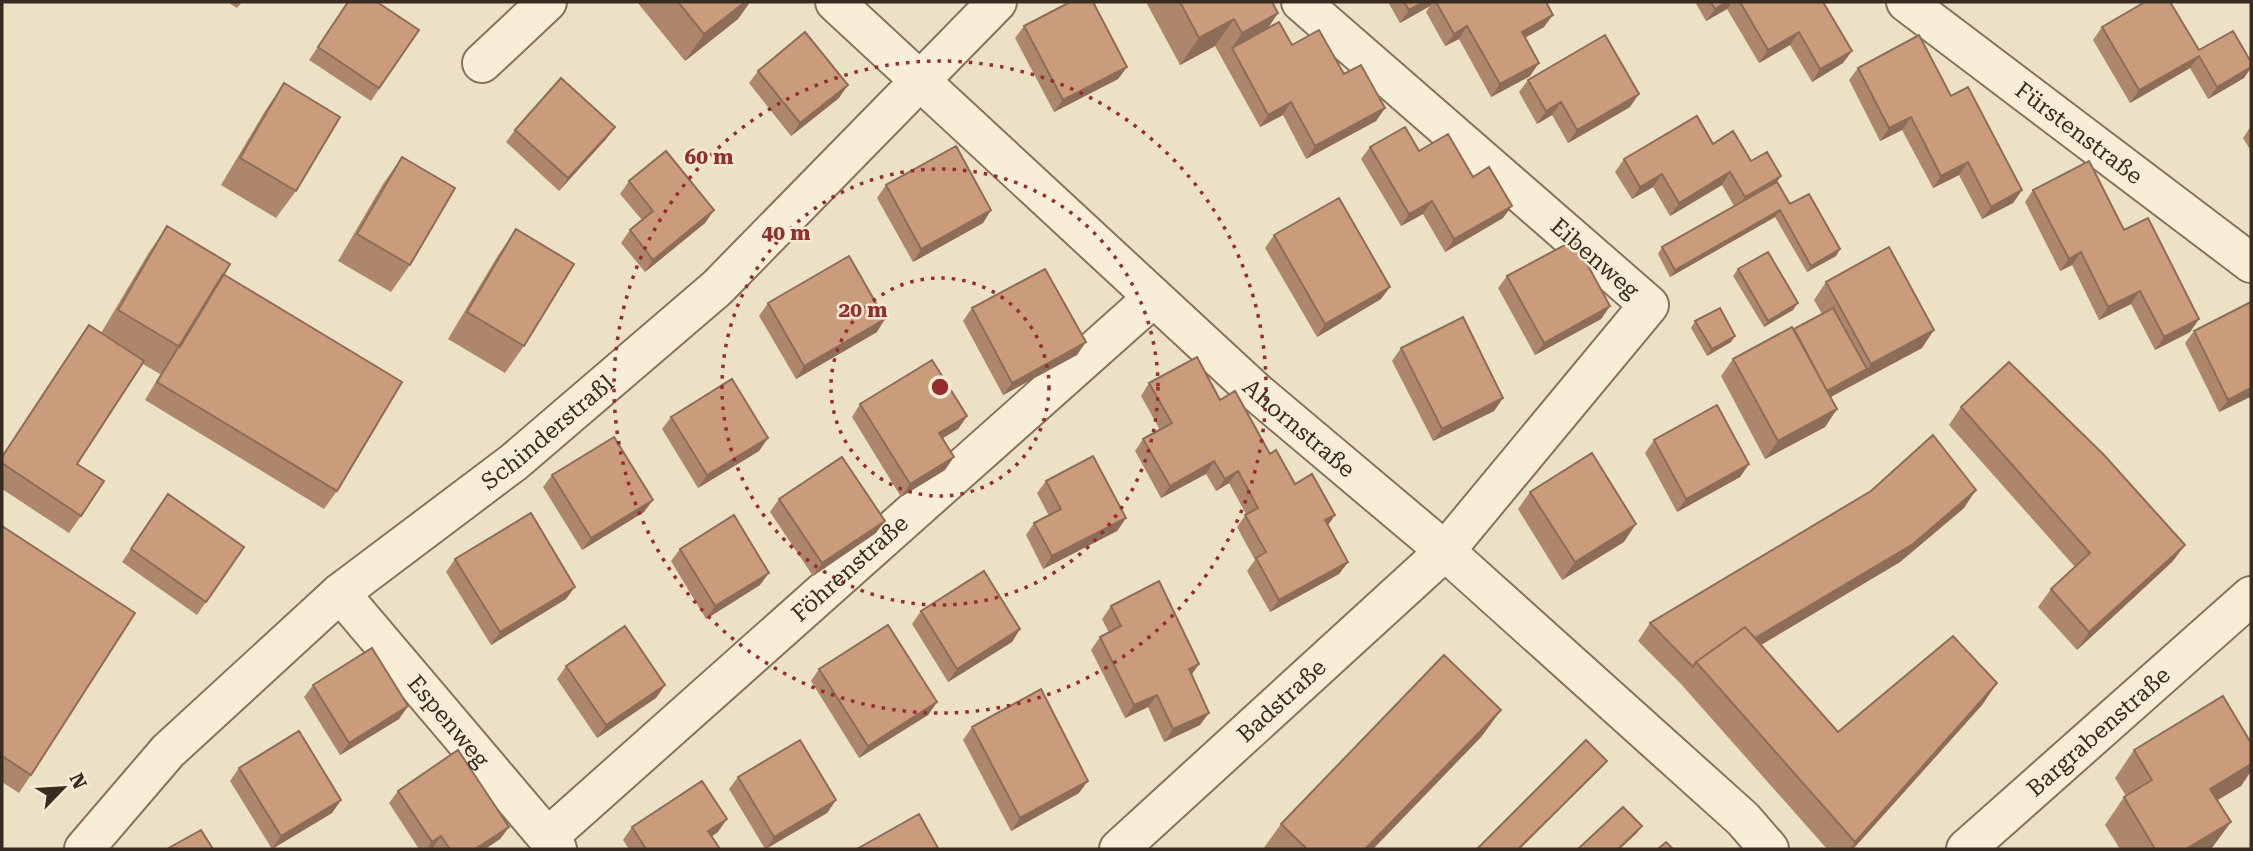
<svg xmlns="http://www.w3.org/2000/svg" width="2253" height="851" font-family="'Roboto Serif',serif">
	<rect width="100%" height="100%" fill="#ede1c5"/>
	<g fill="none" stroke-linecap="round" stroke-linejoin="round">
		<g stroke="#87735c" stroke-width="42">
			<g id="minor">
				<path id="s1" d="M835,2L1255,391L1445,551L1743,819L1769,849"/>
				<path id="s2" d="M1906,2L2251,263"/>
				<path d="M482,63L547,2"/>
				<path id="s3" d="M340,593L557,849"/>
				<path id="s4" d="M548,837L1153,298"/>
				<path id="s5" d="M84,849L168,751L340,593L514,462L717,288L997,2"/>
				<path id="s6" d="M1119,849L1445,551L1649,305L1301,2"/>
				<path id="s7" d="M1966,849L2251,596"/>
			</g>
		</g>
		<use href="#minor" stroke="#f8eed8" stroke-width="38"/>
	</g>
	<path fill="#ae866b" d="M227,2H242L237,8Z
		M348,2L419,30L371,101L309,60Z
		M637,2H750L738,19L685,61Z
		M1146,2H1272L1278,13L1268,28L1292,45L1344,74L1385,108L1376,121L1306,159L1283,115L1260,127L1215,46L1180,65Z
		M1388,2H1546L1544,27L1525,38L1530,76L1491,97L1459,39L1445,46L1426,12L1430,6L1400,23Z
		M1695,2H1823L1843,63L1812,82L1790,45L1759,63L1727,9L1706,21Z
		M1024,26L1127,67L1118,79L1054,112L1015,38Z
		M2102,27L2251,62V68L2244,78L2208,99L2190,68L2130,103L2093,40Z
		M1858,68L1951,96L2022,190L2013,203L1982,219L1959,175L1933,188L1902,130L1880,141L1849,80Z
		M758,71L839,98L791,136L749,83Z
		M1528,80L1630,107L1568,143L1552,115L1537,124L1519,92Z
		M284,83L296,191L276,218L221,185L265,111Z
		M2251,126V151L2243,138Z
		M615,127L606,139L559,191L506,142L515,130Z
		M1713,144L1781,176L1777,182L1790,204L1840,249L1836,256L1807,272L1775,217L1670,277L1658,254L1662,247L1734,206L1722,185L1670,216L1653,187L1632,199L1615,172L1624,159Z
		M1370,147L1419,151L1473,177L1503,218L1445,252L1423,214L1401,226L1361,159Z
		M402,157L410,265L391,292L338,261L383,184Z
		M629,181L714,210L705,223L645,272L621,243L630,230L642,220L620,194Z
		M886,185L991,210L983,223L913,262L877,198Z
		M2033,190L2124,230L2199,319L2190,332L2155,350L2131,304L2099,320L2072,265L2060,271L2025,202Z
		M167,226L223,274L337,491L324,509L145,400L161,373L160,374L143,364L77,464L81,516L69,533L2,489V456L89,325L101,333L148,254Z
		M516,229L524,346L505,373L448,339L497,257Z
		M1274,235L1381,299L1317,337L1265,248Z
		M1738,269L1793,310L1764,327L1733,276Z
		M1507,276L1610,306L1601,319L1535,355L1498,288Z
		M1826,282L1922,348L1831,397L1837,409L1825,427L1765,459L1721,376L1733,359L1794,329L1822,314L1814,300Z
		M2251,302V401L2250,397L2219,412L2185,343L2194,331Z
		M768,303L877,332L796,379L759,316Z
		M972,308L1077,355L1003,395L963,321Z
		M1695,321L1731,342L1707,356L1691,328Z
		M1401,348L1503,398L1494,411L1433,441L1392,361Z
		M1149,383L1220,400L1270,454L1295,484L1335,515L1328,525L1348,562L1339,574L1270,612L1247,571L1255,560L1237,527L1246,514L1229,483L1216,491L1206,474L1161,498L1135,451L1143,439L1160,430L1141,396Z
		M860,404L967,416L958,429L942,438L945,470L901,497L852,417Z
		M1961,407L2185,545L2172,562L2077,650L2038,607L2051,589L2075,567L1949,425Z
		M671,417L768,438L759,451L698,488L662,429Z
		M1654,440L1749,464L1740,477L1677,512L1645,453Z
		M552,475L644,512L582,550L543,487Z
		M1046,481L1126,518L1117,531L1043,569L1026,535L1034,523L1049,516L1037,493Z
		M1530,492L1624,542L1562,580L1518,509Z
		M168,494L244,547L197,615L122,562Z
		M779,499L876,533L813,576L770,512Z
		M1964,508L1900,562L1761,645L1838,732L1997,683L1982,705L1853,849H1827L1681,684L1638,641L1650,623Z
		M2,526L31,775L19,793L2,782Z
		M680,549L760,585L706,619L671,561Z
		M455,559L566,599L491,645L446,572Z
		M1111,606L1199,664L1191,675L1200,725L1164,742L1148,707L1125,718L1091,650L1100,637L1109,633L1102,619Z
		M921,611L1020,629L1012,642L948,682L912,624Z
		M566,666L665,685L656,698L597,738L557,679Z
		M819,669L937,702L928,715L859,758L811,681Z
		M313,685L408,706L399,719L340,755L304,697Z
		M1501,710L1481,737L1373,849H1263L1281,824Z
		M972,727L1079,793L1011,831L963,740Z
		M2251,743V771L2241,786L2217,800L2231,822L2211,849H2120L2105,825L2124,797L2126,796L2115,778L2134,750Z
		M239,768L341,800L332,813L272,849L230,781Z
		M738,777L836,800L827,813L765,849L729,789Z
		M398,791L509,827L500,839L485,849H419L389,803Z
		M632,827L718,832L712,836L720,849H629L623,840Z"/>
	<path fill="#8d6d57" d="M745,2H750L738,19L685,61L704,34Z
		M1424,2H1433L1430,6L1400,23L1409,10Z
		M1726,2H1732L1727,9L1706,21L1715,9Z
		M1278,13L1259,41L1232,48L1242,33Z
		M1553,15L1544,27L1513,44L1522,32Z
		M1234,19L1215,46L1180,65L1199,38Z
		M1467,26L1459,39L1445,46L1454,34Z
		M1799,32L1790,45L1759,63L1768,50Z
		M1852,51L1843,63L1812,82L1820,69Z
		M2199,56L2190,68L2130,103L2139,90Z
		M1539,63L1530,76L1491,97L1500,84Z
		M1127,67L1118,79L1054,112L1063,100Z
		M2251,67L2244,78L2208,99L2217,87Z
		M848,85L839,98L791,136L800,123Z
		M1639,94L1630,107L1568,143L1577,130Z
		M1291,102L1283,115L1260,127L1268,115Z
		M1561,102L1552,115L1537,124L1546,111Z
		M1385,108L1376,121L1306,159L1315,146Z
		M1911,117L1902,130L1880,141L1889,128Z
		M615,127L606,139L559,191L568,178Z
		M1968,162L1959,175L1933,188L1941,176Z
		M1730,172L1722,185L1670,216L1679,203Z
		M1662,174L1653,187L1632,199L1640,187Z
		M1781,176L1772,188L1736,210L1745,197Z
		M2022,190L2013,203L1982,219L1991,207Z
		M1432,201L1423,214L1401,226L1409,214Z
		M1512,206L1503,218L1445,252L1454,239Z
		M714,210L705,223L645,272L653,260Z
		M991,210L983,223L913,262L921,249Z
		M1780,210L1775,217L1670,277L1675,270Z
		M1840,249L1836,256L1807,272L1811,266Z
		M2081,252L2072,265L2060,271L2069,259Z
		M1390,287L1381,299L1317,337L1325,324Z
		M2140,291L2131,304L2099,320L2108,307Z
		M1798,303L1793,310L1764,327L1768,321Z
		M1610,306L1601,319L1535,355L1544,343Z
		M885,319L877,332L796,379L804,366Z
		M2199,319L2190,332L2155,350L2164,337Z
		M1934,330L1922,348L1813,406L1822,393L1867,369L1871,364Z
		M1735,336L1731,342L1707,356L1712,349Z
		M1086,342L1077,355L1003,395L1012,383Z
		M2251,388V395L2250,397L2219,412L2228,400Z
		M1503,398L1494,411L1433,441L1442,429Z
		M1837,409L1825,427L1765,459L1778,441Z
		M967,416L958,429L930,446L939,433Z
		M768,438L759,451L698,488L707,475Z
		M954,457L945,470L901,497L910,484Z
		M1214,461L1206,474L1161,498L1170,486Z
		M1749,464L1740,477L1677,512L1686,499Z
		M1238,471L1229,483L1216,491L1225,479Z
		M1976,490L1964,508L1900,562L1739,658L1752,641Z
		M653,500L644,512L582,550L591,538Z
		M1335,515L1326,528L1325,520Z
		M1126,518L1117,531L1043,569L1052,556Z
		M885,521L876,533L813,576L822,563Z
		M1636,524L1624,542L1562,580L1575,562Z
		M2185,545L2172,562L2077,650L2089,632Z
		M1348,562L1339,574L1270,612L1279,600Z
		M769,573L760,585L706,619L715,606Z
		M575,587L566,599L491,645L500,632Z
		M1020,629L1012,642L948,682L957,669Z
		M1199,664L1190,677L1189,669Z
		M1997,683L1982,705L1853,849H1850L1855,842Z
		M665,685L656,698L597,738L606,725Z
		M1157,695L1148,707L1125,718L1134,705Z
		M937,702L928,715L859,758L868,746Z
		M408,706L399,719L340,755L349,743Z
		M1501,710L1481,737L1373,849H1365Z
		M1209,713L1200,725L1164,742L1173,729Z
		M1607,761L1602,767L1520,849H1518Z
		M2251,764V771L2241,786L2191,816L2210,789Z
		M1088,781L1079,793L1011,831L1020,818Z
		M341,800L332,813L272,849L281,836Z
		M836,800L827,813L766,849L774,837Z
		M727,819L718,832L700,844L708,831Z
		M2231,822L2211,849H2186Z
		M1642,826L1637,833L1620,849H1618Z
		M509,827L500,839L485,849H475Z
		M441,836L432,849H427L432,842Z"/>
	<path fill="#ca9c7c" stroke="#8d6d57" stroke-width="2" d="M348,2H377L419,30L379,88L318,47Z
		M678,2H745L704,34Z
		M1070,2H1093L1127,67L1063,100L1024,26Z
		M1180,2H1272L1278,13L1242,33L1234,19L1199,38Z
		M1404,2H1424L1409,10Z
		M1436,2H1546L1553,15L1522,32L1539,63L1500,84L1467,26L1454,34Z
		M1711,2H1726L1715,9Z
		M1740,2H1823L1852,51L1820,69L1799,32L1768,50Z
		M2145,2H2170L2199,50L2233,31L2251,62V67L2217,87L2199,56L2139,90L2102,27Z
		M1279,22L1292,45L1319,30L1344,74L1361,65L1385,108L1315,146L1291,102L1268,115L1232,48Z
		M805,32L848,85L800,123L758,71Z
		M1605,35L1639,94L1577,130L1561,102L1546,111L1528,80Z
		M1919,35L1951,96L1968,87L2022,190L1991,207L1968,162L1941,176L1911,117L1889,128L1858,68Z
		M561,78L615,127L568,178L515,130Z
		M284,83L340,117L296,191L240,158Z
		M1697,116L1713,144L1733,131L1751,161L1767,152L1781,176L1745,197L1730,172L1679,203L1662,174L1640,187L1624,159Z
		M1405,127L1419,151L1448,134L1473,177L1489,167L1512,206L1454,239L1432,201L1409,214L1370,147Z
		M956,146L991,210L921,249L886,185Z
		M666,151L714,210L653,260L630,230L653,211L629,181Z
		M402,157L455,188L410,265L357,234Z
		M2089,161L2124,230L2148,218L2199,319L2164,337L2140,291L2108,307L2081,252L2069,259L2033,190Z
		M1777,182L1790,204L1809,194L1840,249L1811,266L1780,210L1675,270L1662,247Z
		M1339,198L1390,287L1325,324L1274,235Z
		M167,226L230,264L180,347L118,310Z
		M516,229L574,264L524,346L467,312Z
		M1574,240L1610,306L1544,343L1507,276Z
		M1889,247L1934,330L1871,364L1826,282Z
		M1768,252L1798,303L1768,321L1738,269Z
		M849,256L885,319L804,366L768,303Z
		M1045,269L1086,342L1012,383L972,308Z
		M223,274L402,382L337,491L157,382Z
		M2251,302V388L2228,400L2194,331Z
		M1720,308L1735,336L1712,349L1695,321Z
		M1833,308L1867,369L1827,391L1794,329Z
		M1463,317L1503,398L1442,429L1401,348Z
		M89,325L144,361L77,464L104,481L81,516L2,463V457Z
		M1792,327L1837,409L1778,441L1733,359Z
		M1197,357L1220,400L1235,391L1270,454L1276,450L1295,484L1312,474L1335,515L1325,520L1348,562L1279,600L1256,558L1266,552L1245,515L1258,508L1238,471L1225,479L1214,461L1170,486L1143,439L1172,423L1149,383Z
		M932,360L967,416L939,433L954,457L910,484L860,404Z
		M2009,362L2104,455L2185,545L2089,632L2051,589L2090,553L1961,407Z
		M732,379L768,438L707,475L671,417Z
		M1717,405L1749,464L1686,499L1654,440Z
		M1933,435L1976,490L1913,544L1755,638L1745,627L1696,662L1693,667L1650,623L1871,491Z
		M614,437L653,500L591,538L552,475Z
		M1592,453L1636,524L1575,562L1530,492Z
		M1093,456L1126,518L1052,556L1034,523L1061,509L1046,481Z
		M842,457L885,521L822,563L779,499Z
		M168,494L244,547L206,602L131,549Z
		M531,513L575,587L500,632L455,559Z
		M734,515L769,573L715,606L680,549Z
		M2,526L135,613L31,775L2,756Z
		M984,571L1020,629L957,669L921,611Z
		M1159,581L1199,664L1189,669L1209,713L1173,729L1157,695L1134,705L1100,637L1121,626L1111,606Z
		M888,625L937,702L868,746L819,669Z
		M625,626L665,685L606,725L566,666Z
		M1745,627L1838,732L1953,636L1997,683L1855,842L1696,662Z
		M372,648L408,706L349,743L313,685Z
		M1444,655L1501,710L1365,849H1307L1281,824Z
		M1041,689L1088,781L1020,818L972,727Z
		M2223,696L2251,743V764L2210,789L2231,822L2186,849H2155L2124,797L2152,780L2134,750Z
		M299,731L341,800L281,836L239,768Z
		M800,740L836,800L774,837L738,777Z
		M1586,740L1607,761L1518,849H1477Z
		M458,750L509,827L475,849H450L441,836L432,842L398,791Z
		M702,781L727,819L708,831L720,849H646L632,827Z
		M1623,807L1642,826L1618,849H1578Z
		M919,814L938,848L934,849H857Z
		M201,830L213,849H167Z
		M1666,842L1673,849H1658Z"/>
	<g fill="none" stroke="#952d2e" stroke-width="3.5" stroke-dasharray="3.5 7">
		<circle cx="940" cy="387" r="109"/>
		<circle cx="940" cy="387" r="218"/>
		<circle cx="940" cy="387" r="326"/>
	</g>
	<g text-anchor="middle" stroke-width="5" stroke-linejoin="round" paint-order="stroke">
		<g font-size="23" fill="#382b1f" stroke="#f5ebd5">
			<text dy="8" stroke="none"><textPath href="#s2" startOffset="217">Fürstenstraße</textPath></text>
			<text transform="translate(1595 258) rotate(41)" y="8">Eibenweg</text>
			<text dy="8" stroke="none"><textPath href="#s1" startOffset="630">Ahornstraße</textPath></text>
			<text dy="8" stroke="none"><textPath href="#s5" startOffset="625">Schinderstraßl</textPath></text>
			<text dy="8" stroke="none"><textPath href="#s4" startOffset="404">Föhrenstraße</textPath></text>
			<text dy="8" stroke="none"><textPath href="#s6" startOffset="220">Badstraße</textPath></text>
			<text dy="8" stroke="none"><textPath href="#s3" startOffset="168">Espenweg</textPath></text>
			<text dy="8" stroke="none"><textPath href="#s7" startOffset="177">Bargrabenstraße</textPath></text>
		</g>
	</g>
	<circle cx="940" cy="387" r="10" fill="#952d2e" stroke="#f5ebd5" stroke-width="3.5"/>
	<g font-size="21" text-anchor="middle" font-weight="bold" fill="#952d2e" stroke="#f5ebd5" stroke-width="5" stroke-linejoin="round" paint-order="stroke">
		<text x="709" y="164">60 m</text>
		<text x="786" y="240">40 m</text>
		<text x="863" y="317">20 m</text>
	</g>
	<rect width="2253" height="851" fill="none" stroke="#382b1f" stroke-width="7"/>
	<g transform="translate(63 788) rotate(65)" stroke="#f5ebd5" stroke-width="5" paint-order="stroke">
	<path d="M0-5L12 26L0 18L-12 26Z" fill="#382b1f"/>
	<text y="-10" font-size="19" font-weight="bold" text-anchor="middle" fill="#382b1f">N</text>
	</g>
</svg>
